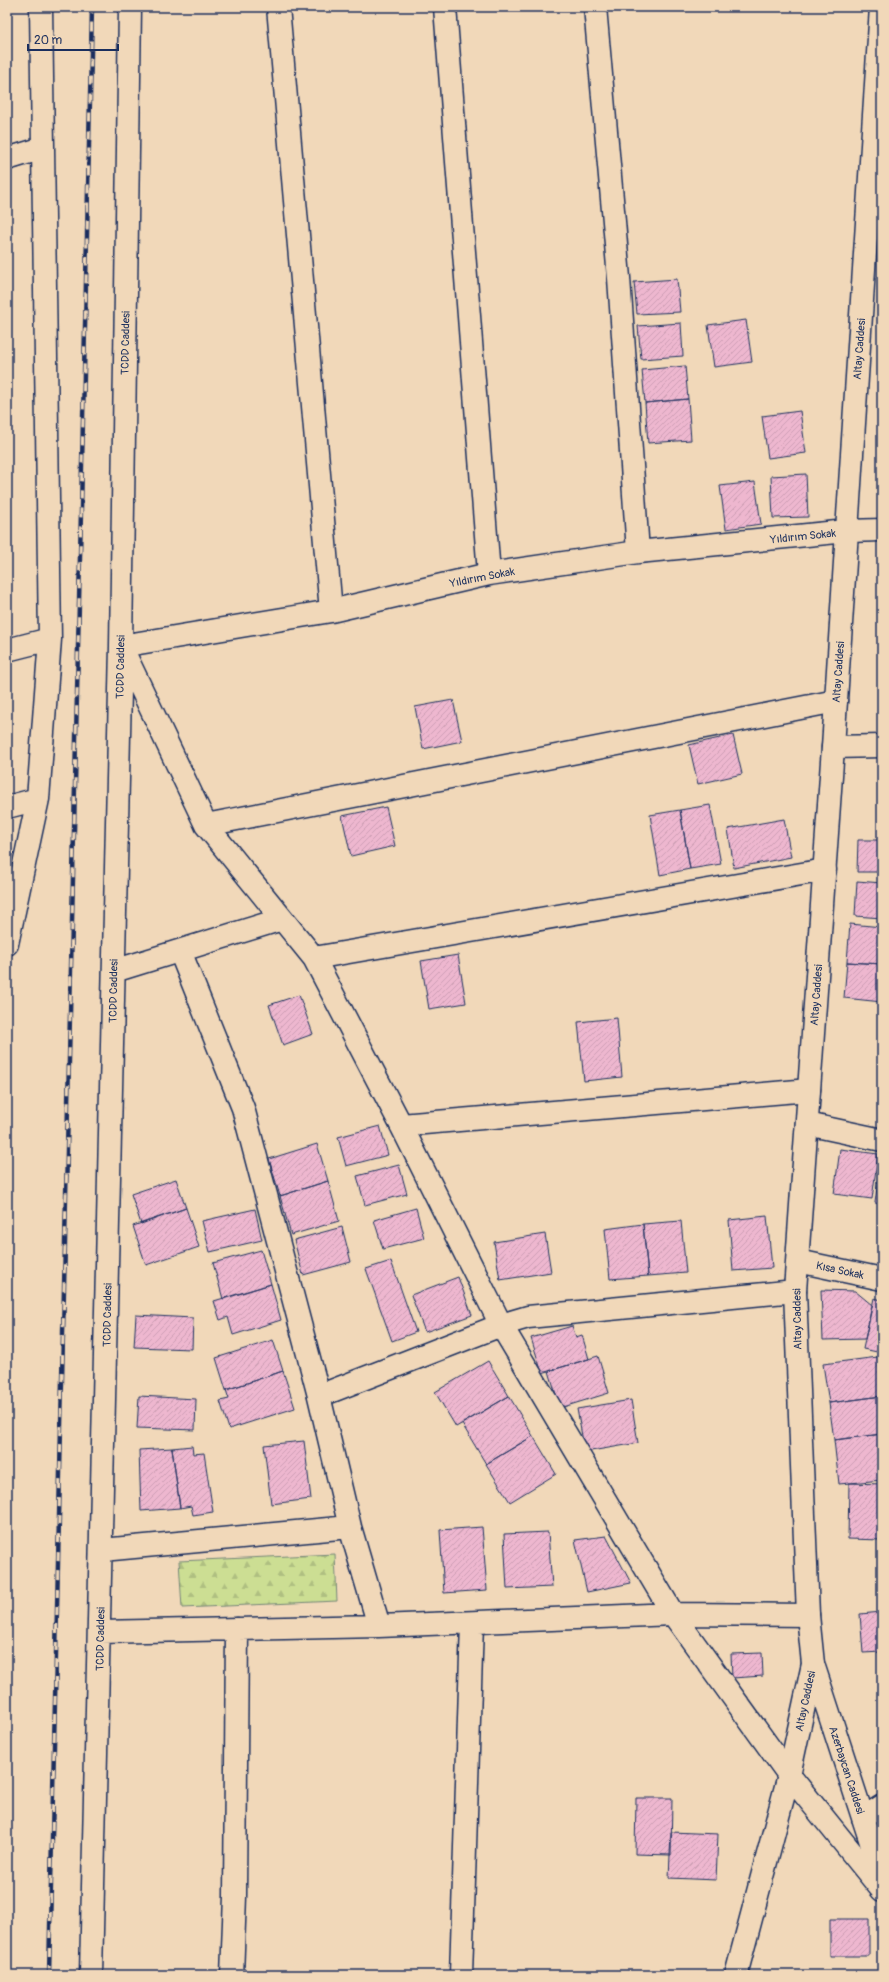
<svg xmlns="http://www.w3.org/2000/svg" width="889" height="1982" font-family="Pangolin,sans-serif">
	<defs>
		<pattern id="forest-firs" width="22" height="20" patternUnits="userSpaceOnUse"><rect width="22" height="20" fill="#ccde93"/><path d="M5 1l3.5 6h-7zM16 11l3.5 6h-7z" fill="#afbf81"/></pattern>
		<pattern id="building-hatch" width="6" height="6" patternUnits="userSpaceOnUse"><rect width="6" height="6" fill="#eeb7cf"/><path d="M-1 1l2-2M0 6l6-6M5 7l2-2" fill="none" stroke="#cc9eb4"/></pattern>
	</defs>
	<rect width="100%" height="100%" fill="#f1d8b9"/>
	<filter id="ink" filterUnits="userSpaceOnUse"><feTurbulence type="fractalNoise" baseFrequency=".025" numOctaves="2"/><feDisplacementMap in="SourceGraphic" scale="8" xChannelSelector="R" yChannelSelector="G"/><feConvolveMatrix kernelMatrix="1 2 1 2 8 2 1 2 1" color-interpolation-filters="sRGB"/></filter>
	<g filter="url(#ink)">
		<path fill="url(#forest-firs)" stroke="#748678" d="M335,1554L337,1601L182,1608L179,1561Z"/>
		<path fill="url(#building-hatch)" stroke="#1b2f5e" d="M677,279L680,312L637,314L634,282Z
			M746,320L752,362L714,367L708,325Z
			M681,323L683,356L641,359L638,326Z
			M685,366L688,399L645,403L642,370Z
			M688,399L691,440L648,443L645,403Z
			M800,411L806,453L768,458L762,416Z
			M806,474L808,517L773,518L771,476Z
			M755,482L761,524L726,529L720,486Z
			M453,700L462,741L423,749L415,707Z
			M733,735L742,774L698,784L689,745Z
			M710,805L721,864L690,869L680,810Z
			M386,807L395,846L351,856L342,816Z
			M680,810L690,869L660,875L650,815Z
			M784,819L791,857L734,868L728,829Z
			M858,840H882V872H857Z
			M857,881L882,883V918L855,916Z
			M850,924L882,927V964L847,962Z
			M458,955L466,1003L429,1009L421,961Z
			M847,962L882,964V1002L844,998Z
			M299,995L313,1034L283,1045L269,1005Z
			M617,1018L622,1077L584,1081L578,1022Z
			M380,1126L388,1155L346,1166L338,1137Z
			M317,1144L328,1181L280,1196L269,1159Z
			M840,1149L878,1154L872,1199L834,1194Z
			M881,1157H882V1204L875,1203Z
			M399,1165L407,1194L365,1205L357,1176Z
			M176,1179L186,1208L141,1224L131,1194Z
			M328,1181L339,1221L291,1235L280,1196Z
			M186,1208L199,1247L146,1265L133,1226Z
			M416,1208L424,1238L383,1249L374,1220Z
			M255,1209L262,1240L210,1252L202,1221Z
			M767,1216L772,1268L733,1271L729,1220Z
			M681,1221L686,1273L648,1276L643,1224Z
			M643,1224L648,1276L610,1279L605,1229Z
			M342,1227L351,1262L303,1275L294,1240Z
			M545,1234L551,1272L500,1280L494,1242Z
			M261,1250L271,1284L223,1299L213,1263Z
			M391,1261L416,1332L392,1341L366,1269Z
			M458,1277L472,1315L425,1332L411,1295Z
			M271,1284L281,1320L233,1335L228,1317L220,1320L214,1301Z
			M821,1290L855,1291L872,1305L865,1339L823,1340Z
			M874,1298L882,1300V1353L863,1349Z
			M136,1315L193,1318L192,1349L134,1347Z
			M572,1326L576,1337L582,1335L589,1359L542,1373L531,1338Z
			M273,1340L283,1371L226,1390L216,1358Z
			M598,1356L609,1393L560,1408L549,1371Z
			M878,1357L882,1396L829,1403L823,1364Z
			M488,1361L509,1396L456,1427L435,1392Z
			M283,1371L295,1408L229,1429L220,1401L229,1399L226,1390Z
			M139,1396L196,1399L195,1430L137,1428Z
			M509,1396L533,1436L486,1464L462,1424Z
			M882,1396V1434L834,1440L829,1403Z
			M631,1400L638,1443L585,1452L577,1409Z
			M882,1434V1480L839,1484L834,1440Z
			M533,1436L556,1474L510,1502L486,1464Z
			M304,1441L311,1499L271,1504L264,1445Z
			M192,1446L193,1454L204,1453L213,1512L193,1515L191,1506L180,1508L172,1448Z
			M172,1448L180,1508L141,1511L139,1450Z
			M849,1483L882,1484V1540L848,1539Z
			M482,1527L487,1590L444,1593L440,1530Z
			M548,1532L552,1587L507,1589L504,1534Z
			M606,1536L631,1583L587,1592L575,1540Z
			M882,1612V1652L863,1653L860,1614Z
			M762,1653L763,1676L732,1678L731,1654Z
			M636,1798H672L671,1855L635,1854Z
			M671,1832L718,1834L716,1880L669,1878Z
			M830,1919H869V1956H830Z"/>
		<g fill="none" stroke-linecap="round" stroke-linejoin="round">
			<g stroke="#1b2f5e" stroke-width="25">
				<path id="street" d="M278,7L331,611
					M445,7L489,574
					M595,7L619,278L638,552
					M7,159L43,148
					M882,530L847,531L638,552L489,574L331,611L121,646L206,825L314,958L401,1125L501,1325L673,1614L789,1775L882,1890
					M7,650L50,639
					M833,747L882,746
					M7,807L38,799
					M206,825L836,701
					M7,944L38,799L50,639L41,7
					M180,951L243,1108L319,1396L350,1527L379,1626
					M314,958L825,870
					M114,971L282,919
					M807,1124L882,1140
					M401,1125L809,1090
					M798,1261L882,1279
					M319,1396L501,1325L528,1317L795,1291
					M102,1550L350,1527
					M100,1632L379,1626L673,1614L808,1615
					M813,1664L882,1876
					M863,1818L882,1806
					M91,1975L121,646L130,7
					M232,1975L235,1896L237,1629
					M461,1975L472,1623
					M736,1975L789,1775"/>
			</g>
			<g stroke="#1b2f5e" stroke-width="25">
				<path id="secondary" d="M789,1775L813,1664L808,1615L795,1291L833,747L881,7"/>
			</g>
			<use href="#street" stroke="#f1d8b9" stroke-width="22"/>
			<use href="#secondary" stroke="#f1d8b9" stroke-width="22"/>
			<g stroke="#1b2f5e" stroke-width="4.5">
				<path id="rail" d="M49,1975L92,7"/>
			</g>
			<use href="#rail" stroke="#f1d8b9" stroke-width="3" stroke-dasharray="9" stroke-linecap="butt"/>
		</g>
	</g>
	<g text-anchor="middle" stroke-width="3.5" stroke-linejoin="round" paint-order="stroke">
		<g font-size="11" fill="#1b2f5e" stroke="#f1d8b9">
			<text transform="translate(125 343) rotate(-89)" y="4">TCDD Caddesi</text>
			<text transform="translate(859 349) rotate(-86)" y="4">Altay Caddesi</text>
			<text transform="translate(803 536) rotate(-6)" y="4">Yıldırım Sokak</text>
			<text transform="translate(482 577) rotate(-11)" y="4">Yıldırım Sokak</text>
			<text transform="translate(120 667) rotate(-89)" y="4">TCDD Caddesi</text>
			<text transform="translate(838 672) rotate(-86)" y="4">Altay Caddesi</text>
			<text transform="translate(113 991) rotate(-89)" y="4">TCDD Caddesi</text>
			<text transform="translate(816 995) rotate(-86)" y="4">Altay Caddesi</text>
			<text transform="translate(840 1270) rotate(12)" y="4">Kısa Sokak</text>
			<text transform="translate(107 1315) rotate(-89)" y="4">TCDD Caddesi</text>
			<text transform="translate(797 1319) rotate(-91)" y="4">Altay Caddesi</text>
			<text transform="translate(100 1639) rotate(-89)" y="4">TCDD Caddesi</text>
			<text transform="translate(805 1701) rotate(-78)" y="4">Altay Caddesi</text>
			<text transform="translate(847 1770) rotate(72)" y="4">Azerbaycan Caddesi</text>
		</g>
	</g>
	<rect width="889" height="1982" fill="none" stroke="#f1d8b9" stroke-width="24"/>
	<rect x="12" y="12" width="865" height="1958" fill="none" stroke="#1b2f5e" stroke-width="1.5" filter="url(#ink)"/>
	<path d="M28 44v6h90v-6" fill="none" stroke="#1b2f5e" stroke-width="2"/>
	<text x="34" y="44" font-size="12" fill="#1b2f5e" stroke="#f1d8b9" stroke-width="3" paint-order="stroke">20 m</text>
</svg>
